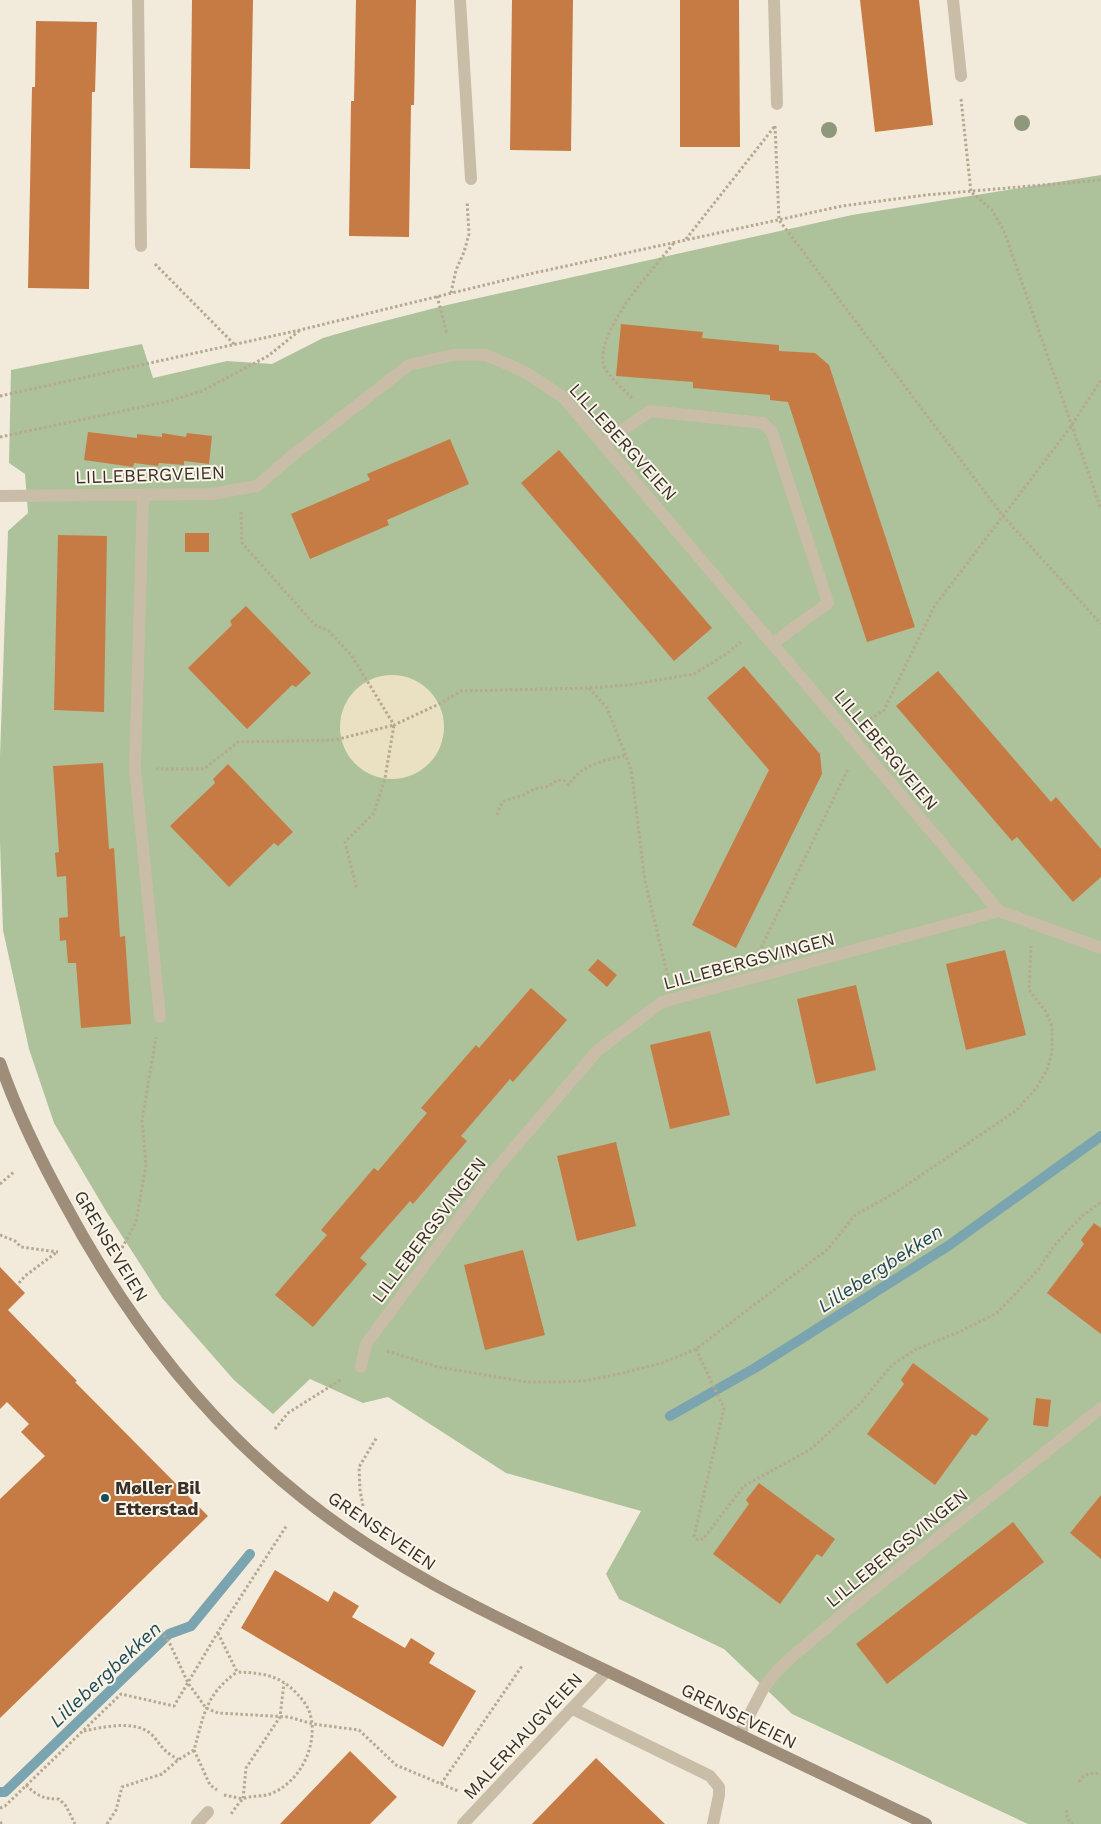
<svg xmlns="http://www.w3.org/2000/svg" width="1101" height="1824" font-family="'Work Sans',sans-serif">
	<rect width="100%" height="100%" fill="#f2ebdb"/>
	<path fill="#adc19b" d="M1101,175V1824H1028L792,1714L724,1649L619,1599L606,1574L641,1511L506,1473L388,1397L363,1403L310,1379L273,1414L234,1380L162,1298L106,1211L54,1123L29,1049L3,930L0,842V756L8,531L28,513L25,474L9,463L11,370L142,344L153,378L227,361L272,364L323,338L361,327L447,305L852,215Z"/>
	<path fill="#eae0c2" d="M340 727a52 52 0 1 1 104 0a52 52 0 1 1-104 0Z"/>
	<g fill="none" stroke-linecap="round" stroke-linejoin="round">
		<path stroke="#7aa4af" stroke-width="10" d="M670,1416L755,1368L948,1246L1101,1136
			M0,1792H5L169,1634L191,1626L250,1554"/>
	</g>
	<path fill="#c77b44" d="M192,0H253L250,169L190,168Z
		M356,0H416L414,105H411L409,237L349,236L351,101H354Z
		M512,0H573L571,151L510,150Z
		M680,0H739L740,147H680Z
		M860,0H919L933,125L875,132Z
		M36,21L97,22L95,92H92L89,289L28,288L32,87H35Z
		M621,324L703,332L702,338L779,345V351L815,353L829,365L915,627L867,642L788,402L770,400V395L693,388V382L616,376Z
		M88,432L137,438V434L162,437V433L186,437L187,433L212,436L209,464L184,461V465L159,463L158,466L134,463L133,467L84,460Z
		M450,439L469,484L387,520L389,525L310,559L291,514L370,480L367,474Z
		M559,450L712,628L674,661L521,483Z
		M185,533H209V552H185Z
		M58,535L107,536L104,712L54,710Z
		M246,606L311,673L296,687L292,685L247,729L188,668L232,625L230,621Z
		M744,666L820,754L822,774L736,948L692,925L769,770L707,698Z
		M938,671L1051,802L1056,797L1101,849V877L1073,902L1017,837L1012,841L896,706Z
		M103,763L109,849L114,848L120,937L125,936L131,1024L81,1028L76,963H68L66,940L60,941L59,918L68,917L66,876L57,877L55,853L59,852L53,766Z
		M228,764L293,832L278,846L274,843L229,887L170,826L215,783L213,779Z
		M1005,950L1026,1035L966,1050L946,964Z
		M598,959L617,975L607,987L588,970Z
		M856,985L876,1070L816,1084L797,999Z
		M531,988L567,1020L513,1082L510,1079L461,1136L467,1141L413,1204L410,1201L360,1258L367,1264L313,1327L275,1295L327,1235L321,1230L374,1168L378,1171L427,1113L421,1108L476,1045L479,1048Z
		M710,1031L730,1115L670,1129L650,1045Z
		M616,1142L636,1226L577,1241L557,1156Z
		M1094,1223L1101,1228V1334L1047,1293L1084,1244L1081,1240Z
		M523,1250L545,1335L485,1350L464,1265Z
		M0,1267L25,1293L8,1310L77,1381L75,1382L208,1516L0,1718V1499L45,1456L21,1432L29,1424L7,1402L0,1409Z
		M913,1363L989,1419L976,1436L972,1434L935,1485L867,1434L904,1384L901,1380Z
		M1036,1398L1051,1400L1048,1427L1033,1425Z
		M759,1483L835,1539L822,1557L817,1554L780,1604L713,1554L749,1504L746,1500Z
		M1101,1495V1559L1070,1533Z
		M1013,1522L1044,1562L887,1684L856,1644Z
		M275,1570L328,1602L334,1591L359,1606L352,1617L405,1648L411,1638L435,1653L429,1663L476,1691L443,1747L241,1628Z
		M350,1751L397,1797L370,1824H280Z
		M596,1758L665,1824H532Z"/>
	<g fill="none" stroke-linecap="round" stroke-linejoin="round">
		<path stroke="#b6a891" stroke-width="3" stroke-dasharray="2.5 2.5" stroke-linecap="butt" d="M961,99L971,192L992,210L1004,231L1101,509
			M775,126L779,220L1003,516L1101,624
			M686,239L775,126
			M155,264L235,345
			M451,293L456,270L464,252L469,234L467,201
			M437,296L447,334
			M0,396L300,330L534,273L842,206L926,195L1101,180
			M632,398C625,391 607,375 604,366C594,332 653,269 674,243
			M0,437L165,402L202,391L268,356L299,331
			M241,512L242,543L315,625L329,631L352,656L394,725L439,704L461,691L589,688L629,685L694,674L726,654L741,642
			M589,688L607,708L631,769L645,881L668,977
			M866,722L884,710L934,607L1072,425L1101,380
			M156,769H204L238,742L335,740L394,725L385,778L374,813L345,842L357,890
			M497,815L500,806L504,801L523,795L534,789L549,786L557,780L565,781L569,785C581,764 604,761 626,755
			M759,952L848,769
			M0,1184L15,1171
			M0,1235L15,1241L21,1247L58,1252
			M122,1248L136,1222L146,1165L142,1120L156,1037
			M19,1283L25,1276L57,1252
			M696,1349L724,1408L694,1536L698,1540L703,1539L744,1486L811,1449L860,1404L890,1367L914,1350L959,1332L997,1313L1039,1269L1053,1247L1082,1216L1101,1202
			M387,1351L438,1367L527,1382H558L585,1381L619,1374L662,1363L696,1349L828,1249L855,1215L895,1193L1017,1110L1037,1087L1047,1070L1052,1052V1026L1046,1012L1029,990L1031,946
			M275,1429L288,1413L342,1379
			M363,1506L360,1490L359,1467L377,1437
			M161,1631L170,1644L188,1683L206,1708L218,1713L289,1717L313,1724L359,1730L396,1765L458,1791
			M218,1633L237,1672C268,1673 285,1677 304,1702C311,1711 313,1723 312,1735C310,1760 294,1785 270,1794C262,1797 251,1795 243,1799C239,1802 234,1810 231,1814
			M84,1731C103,1727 133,1720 150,1733C155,1737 158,1743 163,1748C167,1753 173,1756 178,1760
			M194,1750L210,1785L217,1790
			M1079,1782C1084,1773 1092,1772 1101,1774
			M441,1784L522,1666
			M26,1785C37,1796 44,1799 59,1799L66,1806L75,1824
			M224,1795L243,1799L246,1768L280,1717L284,1683
			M0,1808L5,1806L121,1694L174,1706L218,1632L287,1525
			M1067,1810L1066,1814L1070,1823L1073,1824
			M0,1822L2,1824
			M107,1824L116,1810L122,1787L162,1774L178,1760L194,1750C204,1715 205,1695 237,1672"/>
		<path stroke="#cabda7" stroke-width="12" d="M138,0L141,246
			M460,0L471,179
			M774,0L777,104
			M953,0L961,76
			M603,444L650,411L763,423L772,432L828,603L773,643
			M143,495L135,769L160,1017
			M573,1709L710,1776L719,1787V1795L713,1824
			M197,1824L208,1812"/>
		<path stroke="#cabda7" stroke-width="12" d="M0,496L212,494L257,486L293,455L409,365L453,355H486L525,372L563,397L999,911
			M361,1367L366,1344L496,1169L597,1051L662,1002L999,911L1101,948
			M739,1735L764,1687L778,1670L794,1655L856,1603L1101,1408
			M463,1824L607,1671"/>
		<path stroke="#9e8d78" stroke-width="12" d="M0,1063C17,1112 40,1159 65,1204C125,1316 203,1419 303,1498C395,1572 500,1619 605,1670C712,1722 819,1773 926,1824"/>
	</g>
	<g fill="#8f987a">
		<circle cx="1022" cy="123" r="8"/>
		<circle cx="829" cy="130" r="8"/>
	</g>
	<circle fill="#1d4a58" stroke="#faf5e8" stroke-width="2" cx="105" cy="1498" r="5"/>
	<g text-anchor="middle" stroke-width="4" stroke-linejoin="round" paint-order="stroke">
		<g font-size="18" fill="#372f28" stroke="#faf5e8">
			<text transform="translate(623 442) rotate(48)" y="6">LILLEBERGVEIEN</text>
			<text transform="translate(150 475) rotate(-2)" y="6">LILLEBERGVEIEN</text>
			<text transform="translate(886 750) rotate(50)" y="6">LILLEBERGVEIEN</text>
			<text transform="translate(749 961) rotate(-15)" y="6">LILLEBERGSVINGEN</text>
			<text transform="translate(429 1230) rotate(-53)" y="6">LILLEBERGSVINGEN</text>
			<text transform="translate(111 1246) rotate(59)" y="6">GRENSEVEIEN</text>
			<text transform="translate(382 1531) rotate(34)" y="6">GRENSEVEIEN</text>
			<text transform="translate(897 1548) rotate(-39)" y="6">LILLEBERGSVINGEN</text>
			<text transform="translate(739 1716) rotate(26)" y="6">GRENSEVEIEN</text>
			<text transform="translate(523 1736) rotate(-47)" y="6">MALERHAUGVEIEN</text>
		</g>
		<g font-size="18" font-weight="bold" fill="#372f28" stroke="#faf5e8" text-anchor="start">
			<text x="115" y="1494">Møller Bil<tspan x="115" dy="21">Etterstad</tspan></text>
		</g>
		<g font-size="19" font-style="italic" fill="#1d4a58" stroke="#faf5e8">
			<text transform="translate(880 1268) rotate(-33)" y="7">Lillebergbekken</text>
			<text transform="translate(105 1674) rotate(-43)" y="7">Lillebergbekken</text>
		</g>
	</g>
</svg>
